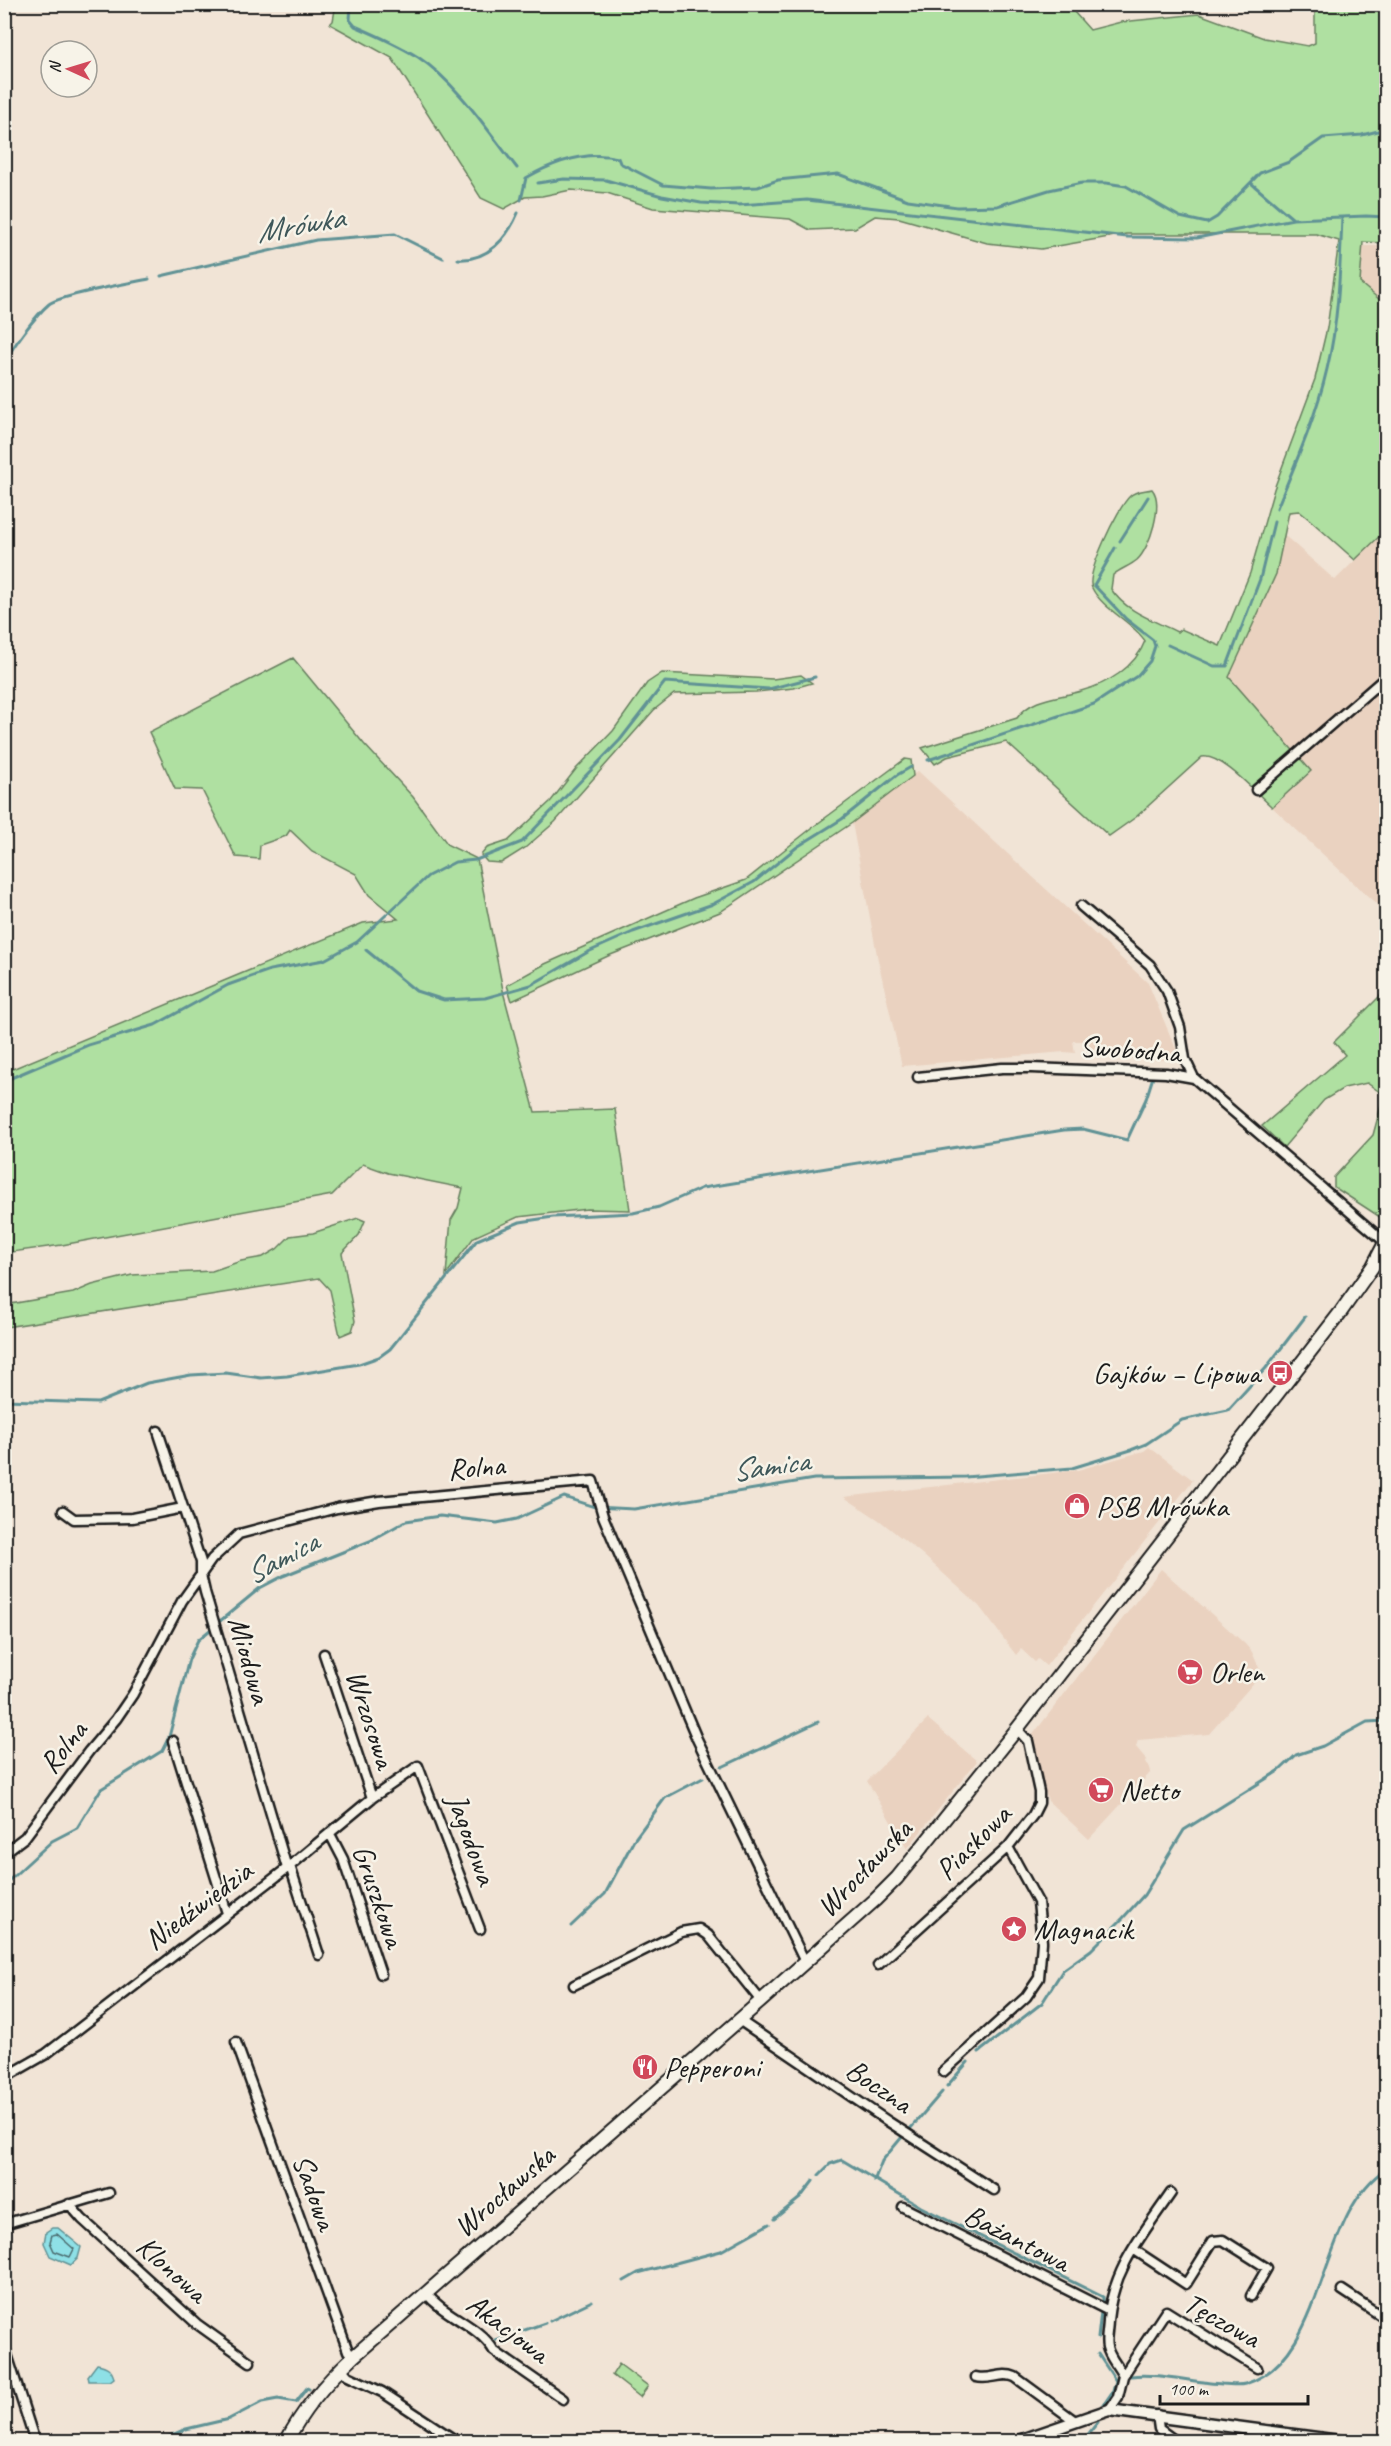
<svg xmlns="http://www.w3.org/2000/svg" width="1391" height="2446" font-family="Caveat,sans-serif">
	<rect width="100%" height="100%" fill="#f1e4d6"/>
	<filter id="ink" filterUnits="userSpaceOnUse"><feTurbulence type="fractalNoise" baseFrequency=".0167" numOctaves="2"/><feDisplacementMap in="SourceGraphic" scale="12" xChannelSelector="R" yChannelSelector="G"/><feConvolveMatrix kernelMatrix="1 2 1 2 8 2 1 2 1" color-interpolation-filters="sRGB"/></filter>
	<g filter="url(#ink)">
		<path fill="#ead2c0" d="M1363,246H1386V305L1360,283Z
			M1386,530V913L1272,807L1311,771L1229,678L1276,574L1284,535L1335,580Z
			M918,771L1148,983L1178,1054L1173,1060L1084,1056L1085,1041H1073L1075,1053L1064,1052L902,1066L878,960L852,823Z
			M1149,1447L1193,1480L1046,1666L1038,1659L1035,1662L1021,1649L1016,1655L979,1606L922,1554L879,1520L844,1497L1078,1470L1144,1451Z
			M1161,1569L1245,1644L1252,1652L1260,1670L1257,1679L1209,1734L1138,1740L1136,1747L1146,1759L1145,1762L1149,1766L1150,1773L1089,1839L1048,1801L1031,1737Z
			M928,1719L977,1761L907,1849L867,1781Z"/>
		<path fill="#afe0a1" stroke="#667e5e" stroke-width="1.5" d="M336,4H1075L1074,12L1090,30L1121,22L1199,14L1264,38L1308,46L1315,43V5H1386V243L1363,242L1360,283L1386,305V530L1355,560L1310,520L1299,511L1289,512L1276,574L1229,677L1311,771L1272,807C1257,794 1221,753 1202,757L1136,817L1109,836L1006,742L947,757L935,764L922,748L1017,718C1032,697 1058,698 1081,691C1107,684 1135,668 1145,641C1134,623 1102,609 1092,588C1085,575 1118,507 1130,496C1136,490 1145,491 1152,489C1164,503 1150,548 1137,560C1130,566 1120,569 1113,575L1111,589C1126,612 1153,620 1177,632L1181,629L1220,646L1250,573L1274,489L1315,379L1327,328L1339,241L1316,234H1126L1041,249L987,243L899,218L875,216L855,228L810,230L790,219L653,208L607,193L571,190L542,196L525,197L504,209L481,198L392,58L330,24L333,21Z
			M293,658L364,744L413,797L448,845L477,859L504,995L535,1112L615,1109L630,1210L587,1209L518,1217L474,1237L446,1275L451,1220L458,1208L463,1188L388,1173L363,1164L332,1195L62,1245L5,1253V1072L363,923L398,919L369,895L356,874L312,851L290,830L286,836L260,845L259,859L236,857L202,790L175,789L149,732Z
			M662,673L773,679L801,675L812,683L794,688L756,692L674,694L654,710L555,822L525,848L501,863L487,862L481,855L487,848L508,841L551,801L576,769L613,731L647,683Z
			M905,759L911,760L913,776L852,823L720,912L608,956L512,1001L507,985L545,964L694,898L746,880L817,824Z
			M1386,990V1200L1380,1217L1334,1187V1177L1373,1135L1384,1095L1367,1083L1344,1088L1324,1100L1284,1147L1262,1126L1345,1055L1334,1042Z
			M358,1218L365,1221L359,1235L342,1253L355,1321L352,1331L340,1336L330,1290L319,1278L5,1327V1305L73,1293L92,1285L132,1275L212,1271L241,1261L263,1257L277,1249L290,1236L313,1233Z
			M619,2364L648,2386L640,2397L612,2375Z"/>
		<path fill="#8ee0e6" stroke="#609295" stroke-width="1.5" d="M52,2228H58L81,2247L78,2258L71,2265L50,2256L44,2243L46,2232Z
			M97,2364C107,2366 111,2368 114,2378L110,2381H89L88,2376Z"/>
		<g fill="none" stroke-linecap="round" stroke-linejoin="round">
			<path stroke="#4a6a6d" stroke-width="1.5" d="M57,2234L74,2249L70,2257L54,2251L50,2242L52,2235Z"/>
			<path stroke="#609295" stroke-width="3" d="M351,4L350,20L355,26C376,35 398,45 418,57C457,83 488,131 517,168
				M538,183L564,179L606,180L662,196L701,203L739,205L807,200L1127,237L1197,238L1293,219
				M1251,183L1293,219L1366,216L1386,217
				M521,200L526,178C554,162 586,150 618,158L620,163L663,185L711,189L758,187L778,180L838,174L908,200L957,207L997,206L1049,190L1082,183H1106L1126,186L1180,217L1207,223L1217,217L1260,173L1289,162L1323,138L1362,135L1386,129
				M458,259C487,261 507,239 518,213
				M161,276L316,240L395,234L443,258
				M4,364C11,348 36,315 49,304C61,295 130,283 149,279
				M1277,508C1296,462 1316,417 1327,369C1339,320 1340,267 1342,217
				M1120,541L1148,497
				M1168,645L1214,666H1227L1260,579L1274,522
				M928,760L1094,704L1137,676L1150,661L1155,646L1153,640L1126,619L1094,585L1115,548
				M366,950L416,991L444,1000L485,998L531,985L588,952L633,932L713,904L754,882L797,847L842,819L897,775L911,767
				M4,1081L88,1045L155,1025L228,985L270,970L324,960L357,942L428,876L455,862L476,860L522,842L620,740L665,682L769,689L815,677
				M4,1400L98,1403L147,1383L191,1375L226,1373L261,1378L287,1376L359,1364L379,1357L390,1349L477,1240L520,1222L553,1217L633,1213L659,1207L702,1188L1064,1130L1083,1129L1127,1140L1146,1099L1153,1077
				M220,1621L260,1588L283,1576L370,1541L406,1521L440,1516L497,1523L517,1519L564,1497L595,1507L634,1509L814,1479L965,1477L1072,1468L1131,1450L1146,1444L1182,1420L1228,1410L1266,1368L1305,1317
				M722,1767L818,1722
				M4,1885L52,1841L77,1828L101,1789L162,1751L169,1737L189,1659L198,1640L210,1630
				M571,1926L605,1894L634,1840L665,1798L703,1778
				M979,2052L1042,2003L1063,1970L1091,1950L1123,1918L1144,1895L1184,1830L1280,1770L1296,1755L1323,1746L1367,1722L1386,1721
				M947,2086L968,2062
				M910,2129L942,2092
				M819,2175L830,2164L842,2160L921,2207L1103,2297V2302
				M874,2181L882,2161L902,2137
				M774,2219L800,2198L813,2181
				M624,2281L638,2273L721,2251L769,2224
				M550,2321L592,2301
				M1098,2338L1101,2312
				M496,2340L545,2323
				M1098,2354L1116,2381L1113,2391L1104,2404
				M1131,2376C1155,2372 1196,2383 1222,2384C1229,2384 1238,2386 1245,2384C1329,2358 1316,2214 1386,2169
				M156,2442L186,2429L229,2419L262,2402L278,2399L296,2402L307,2388L309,2389
				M1082,2442L1098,2422"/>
			<g stroke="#1c1c1c" stroke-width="13">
				<path id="minor" d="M1256,790L1386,677
					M1081,906L1150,965L1167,991L1180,1027L1185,1059L1194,1078
					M918,1077L1002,1068H1031L1166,1073L1194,1078L1386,1243
					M158,1431L201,1562V1575L205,1592L287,1868
					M63,1511L74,1519L132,1518L183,1508
					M324,1654L372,1798
					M173,1741L227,1913
					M330,1834L343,1859L381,1974
					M4,1853L25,1837L89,1751L116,1719L133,1694L182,1601L212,1559L239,1534L337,1508L379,1501L593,1481L603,1516L697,1739L805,1962
					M290,1866L319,1955
					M878,1965L1008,1847L1033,1815L1039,1803V1792L1028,1741L1017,1729
					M574,1985L681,1932L699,1929L708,1935L761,2001
					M739,2020L889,2122L994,2190
					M236,2042L348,2351L353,2357
					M943,2072L1026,1997L1039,1978L1042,1942L1038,1902L1008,1847
					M4,2078L46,2054L290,1866L372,1798L418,1766L480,1929
					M69,2204L82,2219L197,2324L250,2362
					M903,2207L1109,2311
					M4,2224L109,2193
					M1133,2249L1186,2284L1213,2241L1223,2240L1267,2268L1251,2296
					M1342,2290L1386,2319
					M426,2293C445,2317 479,2325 494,2351L563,2399
					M4,2345L35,2442
					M341,2368L348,2376L382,2392L458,2442
					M1123,2376L1166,2311L1257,2368
					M976,2377C991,2381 1001,2371 1015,2377L1075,2421
					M1109,2410L1118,2397L1123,2376C1118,2366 1109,2357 1107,2347C1105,2339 1108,2329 1108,2320C1113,2268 1143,2234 1171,2193
					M1157,2415L1159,2429L1177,2442"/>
			</g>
			<g stroke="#1c1c1c" stroke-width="15">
				<path id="tertiary" d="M1016,2442L1109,2410L1347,2442"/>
			</g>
			<g stroke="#1c1c1c" stroke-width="16">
				<path id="secondary" d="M286,2442C303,2409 326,2382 353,2357L761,2001L875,1900L897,1878L1017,1729L1340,1313L1373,1266L1386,1241"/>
			</g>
			<use href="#minor" stroke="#f7f3e8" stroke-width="8"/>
			<use href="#tertiary" stroke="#f7f3e8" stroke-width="10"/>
			<use href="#secondary" stroke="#f7f3e8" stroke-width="12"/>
		</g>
	</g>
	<defs>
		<g id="bus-disc" transform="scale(1.35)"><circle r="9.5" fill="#d1495b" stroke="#f7f3e8"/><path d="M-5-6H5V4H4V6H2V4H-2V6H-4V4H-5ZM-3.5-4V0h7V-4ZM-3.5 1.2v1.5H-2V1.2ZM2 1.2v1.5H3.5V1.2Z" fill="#fff"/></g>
		<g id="shop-disc" transform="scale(1.35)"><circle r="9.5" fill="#d1495b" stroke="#f7f3e8"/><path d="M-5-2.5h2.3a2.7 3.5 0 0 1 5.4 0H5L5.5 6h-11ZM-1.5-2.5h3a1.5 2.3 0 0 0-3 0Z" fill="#fff"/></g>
		<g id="supermarket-disc" transform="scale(1.35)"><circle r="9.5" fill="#d1495b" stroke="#f7f3e8"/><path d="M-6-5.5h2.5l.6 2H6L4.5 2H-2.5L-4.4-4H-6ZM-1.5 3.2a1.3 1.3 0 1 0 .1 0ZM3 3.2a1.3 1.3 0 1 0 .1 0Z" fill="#fff"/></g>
		<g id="sight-disc" transform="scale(1.35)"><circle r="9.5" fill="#d1495b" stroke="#f7f3e8"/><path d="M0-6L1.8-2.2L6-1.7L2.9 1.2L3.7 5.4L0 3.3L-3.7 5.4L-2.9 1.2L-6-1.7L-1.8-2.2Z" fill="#fff"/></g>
		<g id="restaurant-disc" transform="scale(1.35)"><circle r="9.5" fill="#d1495b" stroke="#f7f3e8"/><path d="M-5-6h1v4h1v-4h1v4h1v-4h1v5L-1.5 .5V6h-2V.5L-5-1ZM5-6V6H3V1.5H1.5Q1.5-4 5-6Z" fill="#fff"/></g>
	</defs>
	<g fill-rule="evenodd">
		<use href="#bus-disc" x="1280" y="1373"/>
		<use href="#shop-disc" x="1077" y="1506"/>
		<use href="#supermarket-disc" x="1190" y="1672"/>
		<use href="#supermarket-disc" x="1101" y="1790"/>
		<use href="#sight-disc" x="1014" y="1929"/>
		<use href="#restaurant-disc" x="645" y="2067"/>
	</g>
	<g text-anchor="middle" stroke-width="5" stroke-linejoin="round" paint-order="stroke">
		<g font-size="30" fill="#1c1c1c" stroke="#f7f3e8">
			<text transform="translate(1130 1049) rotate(4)" y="10">Swobodna</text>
			<text transform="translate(476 1467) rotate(-5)" y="10">Rolna</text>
			<text transform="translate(250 1660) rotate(74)" y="10">Miodowa</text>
			<text transform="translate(371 1719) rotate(72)" y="10">Wrzosowa</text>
			<text transform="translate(63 1747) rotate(-52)" y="10">Rolna</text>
			<text transform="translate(472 1839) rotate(70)" y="10">Jagodowa</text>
			<text transform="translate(973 1842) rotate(-45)" y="10">Piaskowa</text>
			<text transform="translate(864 1868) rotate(-46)" y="10">Wrocławska</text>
			<text transform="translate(379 1896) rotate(71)" y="10">Gruszkowa</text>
			<text transform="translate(198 1905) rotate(-37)" y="10">Niedźwiedzia</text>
			<text transform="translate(879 2086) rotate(34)" y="10">Boczna</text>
			<text transform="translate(504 2191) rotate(-41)" y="10">Wrocławska</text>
			<text transform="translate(315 2192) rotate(70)" y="10">Sadowa</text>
			<text transform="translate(1017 2238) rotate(27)" y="10">Bażantowa</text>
			<text transform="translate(172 2269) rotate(42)" y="10">Klonowa</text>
			<text transform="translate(1222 2320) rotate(29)" y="10">Tęczowa</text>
			<text transform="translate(508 2328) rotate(37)" y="10">Akacjowa</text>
		</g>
		<g font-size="30" fill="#1c1c1c" stroke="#f7f3e8" text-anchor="start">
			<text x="1260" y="1383" text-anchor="end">Gajków – Lipowa</text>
			<text x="1096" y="1516">PSB Mrówka</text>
			<text x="1210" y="1682">Orlen</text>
			<text x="1120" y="1800">Netto</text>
			<text x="1034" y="1939">Magnacik</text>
			<text x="664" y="2077">Pepperoni</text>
		</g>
		<g font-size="32" font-style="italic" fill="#3e5759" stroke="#f7f3e8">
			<text transform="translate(300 224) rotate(-10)" y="11">Mrówka</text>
			<text transform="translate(770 1465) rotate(-8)" y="11">Samica</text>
			<text transform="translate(281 1557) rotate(-28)" y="11">Samica</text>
		</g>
	</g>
	<rect width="1391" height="2446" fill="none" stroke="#f7f3e8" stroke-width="24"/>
	<rect x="12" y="12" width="1367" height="2422" fill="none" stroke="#1c1c1c" stroke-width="2" filter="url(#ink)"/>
	<g transform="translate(69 69) rotate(274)"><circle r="28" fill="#f7f3e8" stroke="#9f9d96" stroke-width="1.5"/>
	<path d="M0-4.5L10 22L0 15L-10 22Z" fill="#d1495b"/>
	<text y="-9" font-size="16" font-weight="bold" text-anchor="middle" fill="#1c1c1c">N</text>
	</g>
	<path d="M1160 2395v9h148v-9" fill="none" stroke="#1c1c1c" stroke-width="3"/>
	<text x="1169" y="2395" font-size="18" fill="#1c1c1c" stroke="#f7f3e8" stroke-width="4.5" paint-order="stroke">100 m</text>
</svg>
